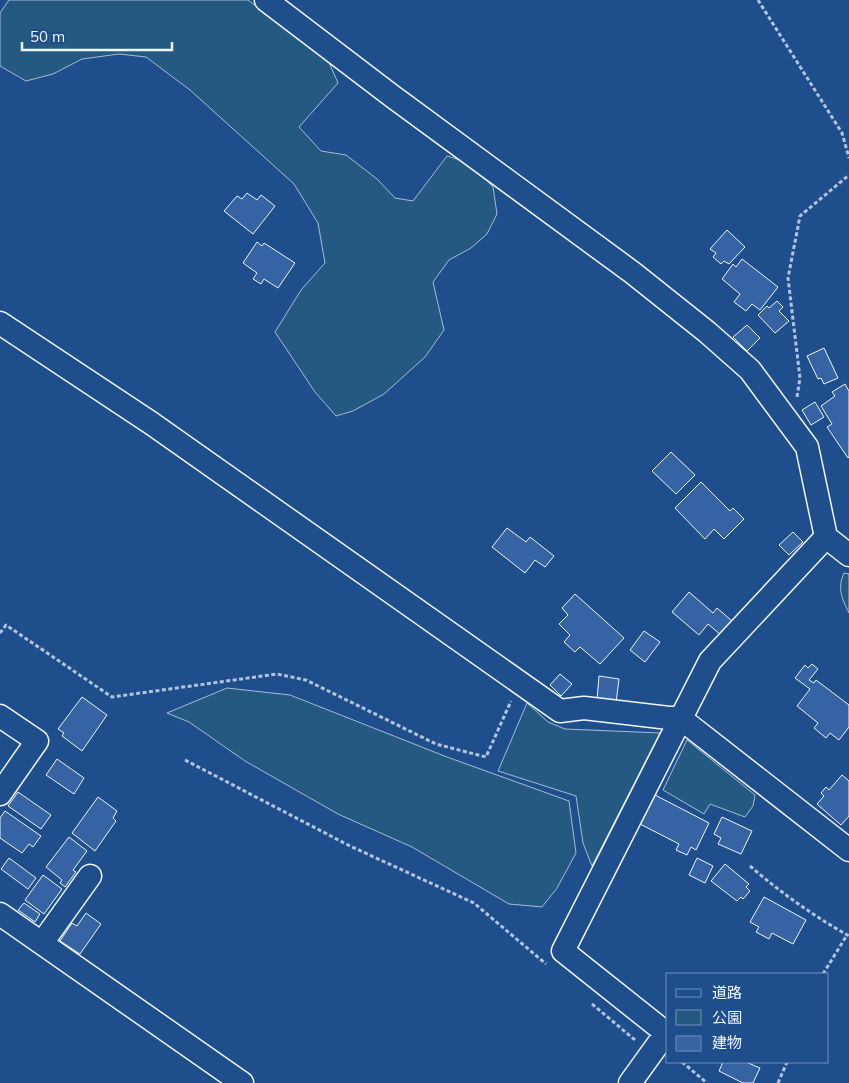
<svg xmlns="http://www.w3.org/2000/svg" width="849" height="1083" font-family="Mulish,'Noto Sans JP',sans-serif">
	<rect width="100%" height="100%" fill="#1f4e8c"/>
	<path fill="#245a82" stroke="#a8bbd7" d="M9,0H248L328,60L338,83L299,127L321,151L346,155L377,179L395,198L413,201L447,156L470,163L493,187L497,214L487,234L471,248L449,260L433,282L444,330L425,357L384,394L353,411L336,416L315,392L275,332L301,290L325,263L318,223L294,184L190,90L146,57L119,54L82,59L53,74L26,81L0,66V13Z
		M844,573L849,574V613C842,599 837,588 844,573Z
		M227,688L290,695L447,757L569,801L576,853L557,888L542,907L509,904L412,847L338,814L245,761L189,722L167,713Z
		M527,703L548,722L565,729L660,733L592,866L583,843L576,796L498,771Z
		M687,740L755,795L753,806L745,817L710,804L704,814L663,790Z"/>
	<path fill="#3563a3" stroke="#f2f6ff" d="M247,193L257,200L261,195L275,206L253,234L224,211L237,196L242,199Z
		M727,230L745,247L729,264L724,261L721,264L713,257L716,253L710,249Z
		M257,242L262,246L264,243L295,263L278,288L264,279L261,284L253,279L257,273L243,263Z
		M742,259L778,287L760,310L752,304L746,311L734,302L740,294L722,279L733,264L736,267Z
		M777,301L783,307L779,311L789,321L775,333L758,315L767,306L769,308Z
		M747,325L760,338L747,351L733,337Z
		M824,348L838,378L824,384L821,378L818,379L807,356Z
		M845,384L849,391V457L848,458L827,427L832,424L821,406L835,396L832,392Z
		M815,402L824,417L811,425L802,410Z
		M671,452L695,475L676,494L652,471Z
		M701,482L730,511L733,508L744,519L724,539L714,529L705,539L675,508Z
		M507,528L526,542L530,537L554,556L545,567L535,560L525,573L492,547Z
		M793,532L803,542L789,555L779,545Z
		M689,592L713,613L717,608L732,621L721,635L708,624L699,635L672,612Z
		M575,594L624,638L600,664L580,647L575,652L564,642L570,635L559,624L568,615L562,608Z
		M644,631L660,642L645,662L630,650Z
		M812,664L818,669L809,680L814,683L816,680L849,705V727L839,740L830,733L826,738L814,728L818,723L797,706L810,689L795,678L805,665L808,668Z
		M560,674L572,684L561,696L550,685Z
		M599,676L619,679L616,703L597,700Z
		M82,697L107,715L82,751L62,736L64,733L58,729Z
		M57,759L84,778L74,794L46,775Z
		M842,775L849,781V816L841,825L817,804L824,796L821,793L826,787L829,790Z
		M18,792L51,815L41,829L8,806Z
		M655,795L709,823L696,850L691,847L687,855L676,850L679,844L640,824Z
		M98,797L117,811L113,818L116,821L95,851L72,833Z
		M5,811L41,836L33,847L29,844L22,853L0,838V818Z
		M722,817L752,831L741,854L718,844L721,838L714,834Z
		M69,837L87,851L73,870L76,872L65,887L60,883L62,880L46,867Z
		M9,858L36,878L28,889L1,869Z
		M697,858L713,866L705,883L689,875Z
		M725,864L749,884L746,887L750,891L743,899L741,897L737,901L711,881Z
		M43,875L62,889L44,914L25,900Z
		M764,897L806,920L793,944L772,933L769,939L756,932L759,927L750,922Z
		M24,903L40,914L35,922L18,910Z
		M86,913L101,924L80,954L60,941L72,923L77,926Z
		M723,1062H746L760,1068L753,1083H743L719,1071Z"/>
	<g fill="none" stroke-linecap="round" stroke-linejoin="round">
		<g stroke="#f2f6ff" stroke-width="25">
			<path id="minor" d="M266,0L392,96L633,273L707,332L750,370L807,447L826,537L849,555
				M0,323L151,423L560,711L584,708L669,718H680L849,850
				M0,716L37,741L0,794
				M0,914L242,1083
				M42,943L90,876
				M630,1083L666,1033L563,951L710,661L826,537"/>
		</g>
		<path stroke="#b3c4dc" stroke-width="3" stroke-dasharray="4 2.5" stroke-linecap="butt" d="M758,0L842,133L849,158
			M797,397L800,378L788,278L800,216L849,175
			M0,633L6,625L112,697L277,674L306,680L436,744L486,757L511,701
			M185,760L350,846L474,903L546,964
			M750,866C781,893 814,916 849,936
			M823,974L847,935
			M592,1004L635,1040
			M682,1062L707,1083
			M778,1083L787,1062"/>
		<use href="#minor" stroke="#1f4e8c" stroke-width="22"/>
	</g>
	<rect x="666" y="973" width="162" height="90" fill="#1f4e8c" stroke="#7391ba"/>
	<rect x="676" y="989" width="25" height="8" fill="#1f4e8c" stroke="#7391ba"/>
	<text x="712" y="998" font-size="15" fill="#f2f6ff">道路</text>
	<rect x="676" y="1010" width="25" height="15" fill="#245a82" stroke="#7391ba"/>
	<text x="712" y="1023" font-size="15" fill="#f2f6ff">公園</text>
	<rect x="676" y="1036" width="25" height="15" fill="#3563a3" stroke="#7391ba"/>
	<text x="712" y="1048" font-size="15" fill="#f2f6ff">建物</text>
	<path d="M22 42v8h150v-8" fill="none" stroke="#f2f6ff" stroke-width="2.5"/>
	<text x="30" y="42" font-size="15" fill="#f2f6ff" stroke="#1f4e8c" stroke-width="4" paint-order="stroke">50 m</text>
</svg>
